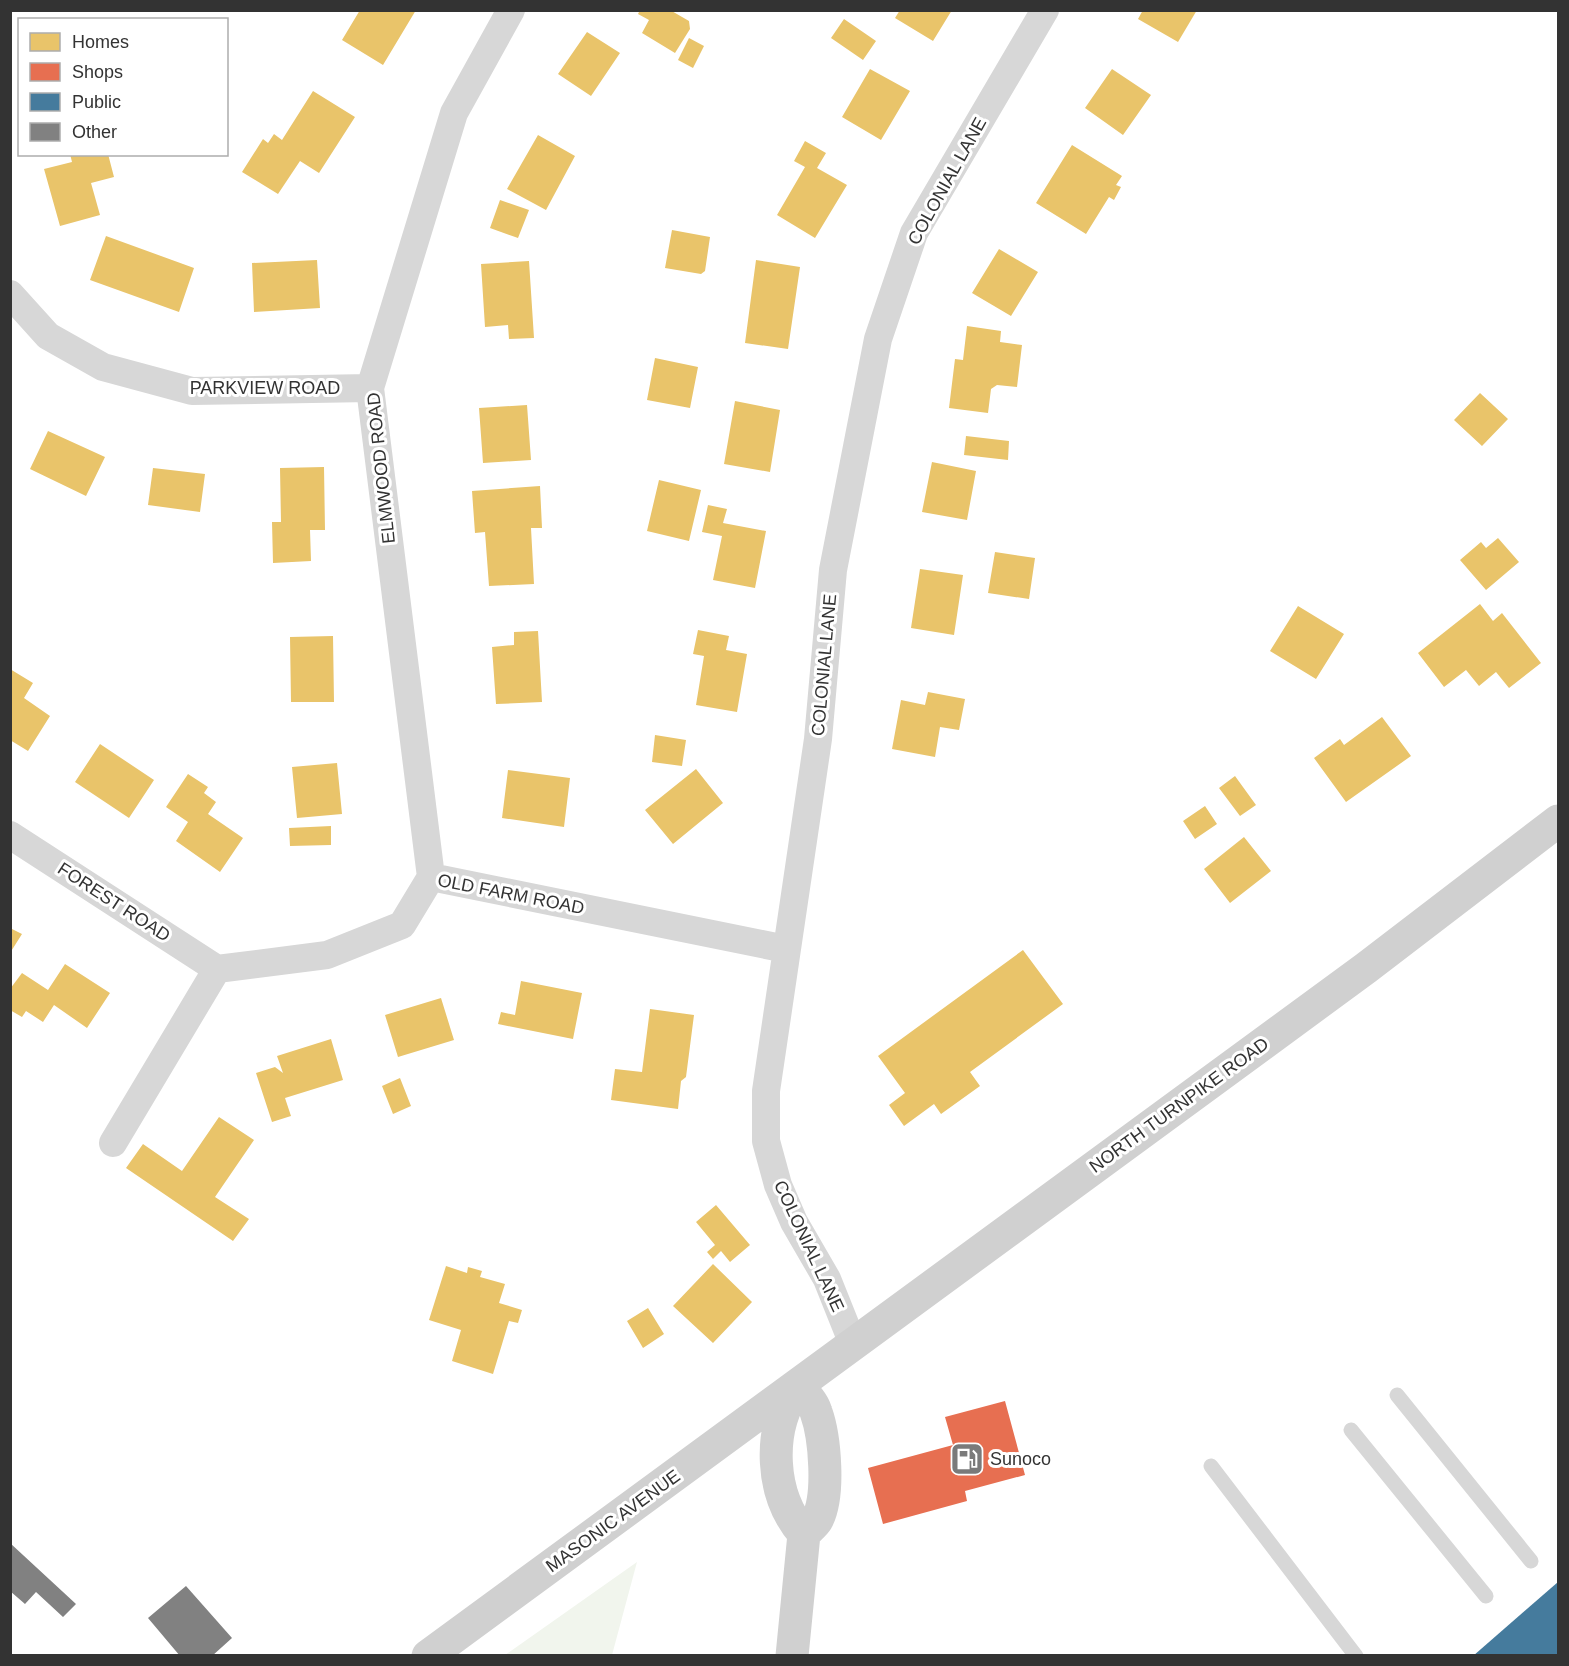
<svg xmlns="http://www.w3.org/2000/svg" width="1569" height="1666" font-family="Helvetica,sans-serif">
	<rect width="100%" height="100%" fill="#fff"/>
	<path fill="#f1f5ed" d="M637,1562L612,1655H505Z"/>
	<path fill="#e9c46a" d="M360,10H416L383,65L342,40Z
		M640,10H670L689,21L690,29L675,53L642,33L649,20L638,14Z
		M900,10H952L933,41L895,18Z
		M1143,10H1197L1178,42L1138,19Z
		M844,19L876,41L863,60L831,38Z
		M587,32L620,53L591,96L558,74Z
		M689,38L704,46L693,68L678,60Z
		M870,69L910,91L881,140L842,117Z
		M1112,69L1151,95L1123,135L1085,108Z
		M313,91L355,117L319,173L300,161L278,194L242,172L263,139L268,143L274,134L282,140Z
		M538,135L575,156L546,210L507,189Z
		M805,141L826,153L817,168L847,185L815,238L777,215L805,167L794,161Z
		M1072,145L1122,176L1116,185L1121,187L1114,200L1109,197L1086,234L1036,203Z
		M70,154H108L114,177L91,183L100,215L60,226L44,169L72,162Z
		M500,200L529,210L518,238L490,228Z
		M672,230L710,237L705,271L701,274L665,268Z
		M106,236L194,268L179,312L90,280Z
		M999,249L1038,272L1011,316L972,293Z
		M317,260L320,308L254,312L252,263Z
		M756,260L800,267L788,349L745,343Z
		M529,261L534,338L509,339L508,325L485,327L481,264Z
		M967,326L1001,331L1000,342L1022,345L1017,387L997,385L991,389L988,413L949,408L955,359L963,360Z
		M655,358L698,367L690,408L647,400Z
		M1480,393L1508,419L1482,446L1454,420Z
		M735,401L780,410L770,472L724,464Z
		M527,405L531,460L483,463L479,408Z
		M48,431L105,457L86,496L30,469Z
		M966,436L1009,441L1008,460L964,455Z
		M932,462L976,471L967,520L922,512Z
		M324,467L325,530H310L311,561L273,563L272,522H281L280,468Z
		M153,468L205,474L200,512L148,505Z
		M659,480L701,490L689,541L647,531Z
		M540,486L542,528H531L534,584L489,586L485,532L475,533L472,491Z
		M708,505L727,509L723,523L766,531L755,588L713,580L722,536L702,532Z
		M1498,538L1519,562L1486,590L1460,560L1481,542L1486,548Z
		M995,552L1035,558L1029,599L988,593Z
		M920,569L963,575L954,635L911,628Z
		M1480,604L1493,621L1502,613L1541,663L1509,688L1496,672L1479,686L1466,670L1444,687L1418,653Z
		M1298,606L1344,634L1316,679L1270,651Z
		M698,630L729,636L726,650L747,654L737,712L696,705L704,656L693,654Z
		M538,631L542,702L496,704L492,647L514,645V632Z
		M333,636L334,702H291L290,637Z
		M10,669L33,683L24,698L50,716L28,751L10,740Z
		M928,692L965,699L959,730L940,727L935,757L892,749L901,700L925,705Z
		M1382,717L1411,756L1346,802L1314,758L1340,739L1344,745Z
		M655,735L686,740L682,766L652,762Z
		M100,744L154,780L129,818L75,782Z
		M337,763L342,814L297,818L292,767Z
		M696,769L723,803L673,844L645,810Z
		M508,770L570,778L564,827L502,818Z
		M188,774L208,787L204,793L216,802L208,814L243,838L220,872L176,841L188,822L166,807Z
		M1235,776L1256,805L1240,816L1219,788Z
		M1205,806L1217,824L1195,839L1183,821Z
		M331,826V845L290,846L289,828Z
		M1244,837L1271,871L1230,903L1204,869Z
		M10,928L22,934L10,953Z
		M1023,950L1063,1004L970,1072L980,1086L941,1114L934,1104L904,1126L889,1105L905,1093L878,1056Z
		M65,964L110,993L87,1028L54,1005L43,1022L26,1011L22,1017L10,1010V989L22,973L48,990Z
		M521,981L582,993L573,1039L498,1024L501,1012L515,1015Z
		M441,998L454,1040L398,1057L385,1015Z
		M650,1009L694,1015L686,1077L681,1081L678,1109L611,1100L615,1069L642,1072Z
		M331,1039L343,1080L285,1098L291,1116L272,1122L256,1073L275,1067L283,1073L277,1056Z
		M400,1078L411,1106L393,1114L382,1086Z
		M219,1117L254,1140L215,1197L249,1219L233,1241L126,1168L143,1144L182,1171Z
		M716,1205L750,1245L730,1262L721,1251L713,1259L707,1252L715,1245L696,1222Z
		M713,1264L752,1302L713,1343L673,1306Z
		M446,1266L467,1273L468,1267L482,1271L480,1277L505,1284L499,1303L522,1310L518,1323L509,1321L493,1374L452,1361L461,1330L429,1320Z
		M648,1308L664,1334L643,1348L627,1321Z"/>
	<path fill="#e76f51" d="M1005,1401L1025,1475L965,1491L967,1501L883,1524L868,1468L953,1445L945,1417Z"/>
	<path fill="#457b9d" d="M1558,1582V1656H1473Z"/>
	<path fill="#818181" d="M10,1543L76,1604L63,1617L36,1592L25,1604L10,1591Z
		M186,1586L232,1638L212,1656H180L148,1618Z"/>
	<g fill="none" stroke-linecap="round" stroke-linejoin="round">
		<path stroke="#d7d7d7" stroke-width="15" d="M1397,1395L1531,1561
			M1351,1430L1486,1596
			M1211,1466L1356,1656"/>
		<path stroke="#d7d7d7" stroke-width="28" d="M10,294L48,336L103,367L192,391L370,388
			M10,835L217,969
			M431,877L370,388L454,113L511,10
			M113,1143L217,969L327,955L402,925L431,877L786,949
			M853,1344L827,1279L794,1222L778,1185L766,1141V1091L818,739L833,570L878,339L914,233L1045,10"/>
		<path stroke="#d0d0d0" stroke-width="33" d="M796,1388C767,1431 770,1495 804,1534
			M428,1656L1366,968L1558,821
			M792,1656L804,1534C808,1529 814,1525 817,1520C830,1496 825,1437 816,1412C813,1402 805,1394 797,1386"/>
	</g>
	<defs>
		<g id="fuel-square" transform="scale(1.725)"><rect x="-9" y="-9" width="18" height="18" rx="4" fill="#7a7a7a" stroke="#fff"/><path d="M-5.5-6h7V0h2V4h1.3V-2.5L3-4.5l.8-.8L6-3V5H2.5V1h-1V6h-7ZM-4.2-4.7v3.2H.2V-4.7Z" fill="#fff"/></g>
	</defs>
	<g fill-rule="evenodd">
		<use href="#fuel-square" x="967" y="1459"/>
	</g>
	<g text-anchor="middle" stroke-width="6" stroke-linejoin="round" paint-order="stroke">
		<g font-size="18" fill="#333" stroke="#fff">
			<text transform="translate(947 181) rotate(-61)" y="6">COLONIAL LANE</text>
			<text x="265" y="394">PARKVIEW ROAD</text>
			<text transform="translate(381 468) rotate(-96)" y="6">ELMWOOD ROAD</text>
			<text transform="translate(824 665) rotate(-85)" y="6">COLONIAL LANE</text>
			<text transform="translate(511 894) rotate(11)" y="6">OLD FARM ROAD</text>
			<text transform="translate(114 902) rotate(33)" y="6">FOREST ROAD</text>
			<text transform="translate(1179 1105) rotate(-36)" y="6">NORTH TURNPIKE ROAD</text>
			<text transform="translate(809 1246) rotate(65)" y="6">COLONIAL LANE</text>
			<text transform="translate(613 1521) rotate(-36)" y="6">MASONIC AVENUE</text>
		</g>
		<g font-size="18" fill="#333" stroke="#fff" text-anchor="start">
			<text x="990" y="1465">Sunoco</text>
		</g>
	</g>
	<rect width="1569" height="1666" fill="none" stroke="#333333" stroke-width="24"/>
	<rect x="18" y="18" width="210" height="138" fill="#ffffff" stroke="#adadad" stroke-width="1.5"/>
	<rect x="30" y="33" width="30" height="18" fill="#e9c46a" stroke="#adadad" stroke-width="1.5"/>
	<text x="72" y="48" font-size="18" fill="#333333">Homes</text>
	<rect x="30" y="63" width="30" height="18" fill="#e76f51" stroke="#adadad" stroke-width="1.5"/>
	<text x="72" y="78" font-size="18" fill="#333333">Shops</text>
	<rect x="30" y="93" width="30" height="18" fill="#457b9d" stroke="#adadad" stroke-width="1.5"/>
	<text x="72" y="108" font-size="18" fill="#333333">Public</text>
	<rect x="30" y="123" width="30" height="18" fill="#818181" stroke="#adadad" stroke-width="1.5"/>
	<text x="72" y="138" font-size="18" fill="#333333">Other</text>
</svg>
